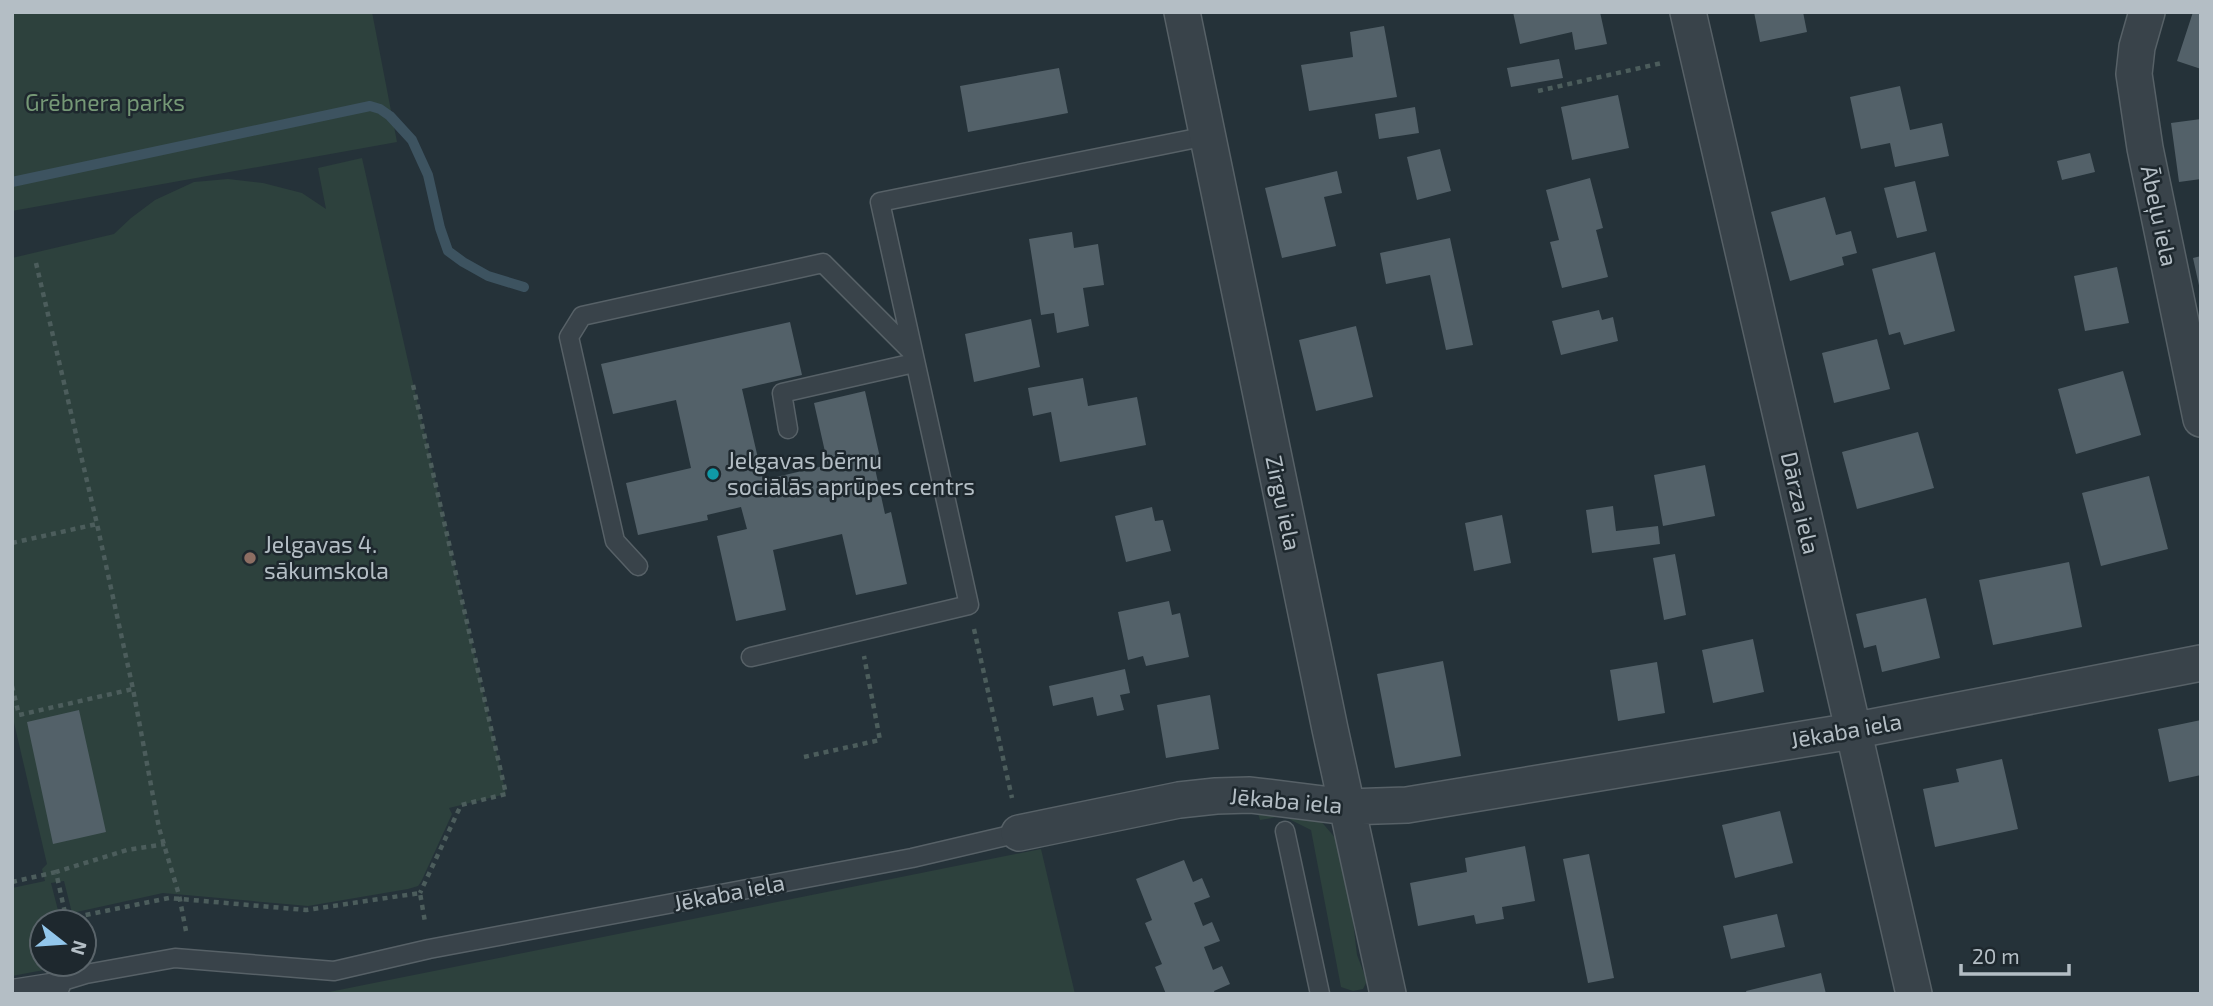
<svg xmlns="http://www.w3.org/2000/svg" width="2213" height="1006" font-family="'Exo 2',sans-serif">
	<rect width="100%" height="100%" fill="#253239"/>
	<path fill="#2d413d" d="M12,12H372L397,142L12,211Z
		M362,158L506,794L449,808L452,814L421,882L418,886L408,889L308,906L163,893L72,913L64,881L51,883L61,922H42V964H49V969L12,976V888L45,881L42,869L47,864L12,714V258L114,234L131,218L155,200L194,182L228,179L263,183L302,193L326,209L318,168Z
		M1256,807L1320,820L1337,840L1349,888L1357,955L1367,981L1363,989L1353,991L1341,987L1311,830L1283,816L1260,820Z
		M1041,849L1075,994H324V993Z"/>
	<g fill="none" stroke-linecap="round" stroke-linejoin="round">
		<path stroke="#3d5360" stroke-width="10" d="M12,182L370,106L380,109L390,116L412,140L428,175L440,228L448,251L463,262L488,276L524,287"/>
	</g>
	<path fill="#536169" d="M1513,12H1600L1607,44L1575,50L1572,32L1520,44Z
		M1754,12H1803L1807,32L1760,42Z
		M2193,12H2201V69L2177,61Z
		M1384,26L1397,97L1309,111L1301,65L1353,57L1350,32Z
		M1559,59L1563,78L1511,87L1507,68Z
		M1059,68L1068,113L968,132L960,86Z
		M1900,86L1910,130L1942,123L1949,156L1895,167L1890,143L1861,149L1850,97Z
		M1618,95L1629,148L1572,160L1561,107Z
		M1415,107L1419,133L1379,139L1375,114Z
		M2201,119V179L2179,182L2171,123Z
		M1440,149L1451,191L1417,200L1407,157Z
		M2090,153L2095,172L2062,180L2057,161Z
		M1337,171L1342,193L1324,197L1336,246L1282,258L1265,188Z
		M1590,178L1603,228L1596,230L1608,277L1562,288L1550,242L1559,240L1546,190Z
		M1915,181L1927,231L1897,238L1884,188Z
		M1825,197L1836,235L1851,231L1857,253L1842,257L1844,265L1790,281L1771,212Z
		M1072,232L1074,248L1098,244L1104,285L1083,288L1089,326L1057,333L1054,313L1041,315L1029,239Z
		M1450,238L1473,345L1446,350L1430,275L1386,284L1380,253Z
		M1935,252L1955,331L1904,345L1900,332L1889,335L1872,269Z
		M2201,256V290H2200L2193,258Z
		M2117,267L2129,323L2085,331L2074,276Z
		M1599,310L1602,320L1613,317L1618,341L1561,355L1552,321Z
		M1031,319L1040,367L974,382L965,334Z
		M790,322L802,375L742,389L763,480L828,465L814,403L865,391L881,462L874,464L885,514L891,512L907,584L856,595L842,534L773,550L786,610L736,621L717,536L747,529L741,507L707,515L708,520L638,535L626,483L691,468L676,400L613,414L601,364Z
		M1356,326L1373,397L1316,411L1299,340Z
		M1877,339L1890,389L1834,403L1822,353Z
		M2123,371L2141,435L2076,454L2058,389Z
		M1083,378L1088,406L1137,397L1146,445L1060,462L1051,412L1033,416L1028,388Z
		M1918,432L1934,488L1857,509L1842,452Z
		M1705,465L1715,516L1663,526L1654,475Z
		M2149,476L2168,549L2101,566L2082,493Z
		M1613,506L1616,531L1658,526L1660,544L1592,553L1586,510Z
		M1152,507L1155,521L1163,520L1171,551L1126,562L1115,516Z
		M1502,515L1511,563L1474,571L1465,523Z
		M1675,554L1686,615L1664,620L1653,558Z
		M2069,562L2082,627L1993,645L1979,580Z
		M1926,598L1940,658L1882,672L1876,645L1864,648L1856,614Z
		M1169,601L1172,615L1180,613L1189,657L1146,666L1143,656L1128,660L1118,612Z
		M1753,639L1764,692L1713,703L1702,650Z
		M1443,661L1461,756L1395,768L1377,674Z
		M1657,662L1665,713L1618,721L1610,670Z
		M1125,669L1130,693L1120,695L1124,710L1097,716L1093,697L1053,706L1049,686Z
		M1210,695L1219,749L1166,758L1157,705Z
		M79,710L106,832L53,844L27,722Z
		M2201,720V775L2169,782L2158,729Z
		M2002,759L2018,829L1935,847L1923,789L1959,782L1956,769Z
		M1780,811L1793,863L1735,878L1722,825Z
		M1525,846L1535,901L1502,907L1504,919L1476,924L1474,915L1418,926L1410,883L1467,872L1465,858Z
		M1589,854L1614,978L1588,983L1563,859Z
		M1184,860L1193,882L1202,878L1210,897L1194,903L1203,926L1212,922L1220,941L1204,947L1213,970L1222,966L1230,984L1214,991L1215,994H1166L1155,967L1162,964L1145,923L1152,920L1136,879Z
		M1777,914L1785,947L1731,959L1723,926Z
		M1821,973L1826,994H1747L1746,991Z"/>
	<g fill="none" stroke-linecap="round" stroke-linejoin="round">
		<g stroke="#576167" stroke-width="21">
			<path id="lane" d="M788,429L782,393L914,363
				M638,566L615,541L569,337L582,316L823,263L912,352
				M751,657L969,605L880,202L1207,136
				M1285,831L1320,994
				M12,989L63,981
				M57,994L63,981L86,974L175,958L334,971L429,949L912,858L1019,833"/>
		</g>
		<g stroke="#576167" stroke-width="38">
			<path id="street" d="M1182,12L1330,729L1388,994
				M1688,12L1914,994
				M2147,12L2137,47L2134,74L2145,148L2201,419
				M1019,833L1179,800L1216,796L1250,795L1347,807L1407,805L1852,731L2201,663"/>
		</g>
		<path stroke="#4c5d5c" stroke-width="4.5" stroke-dasharray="5 5" stroke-linecap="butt" d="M1538,91L1662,63
			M36,263L97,524L133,689L159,828L179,895L186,931
			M413,385L506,794L461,805L420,893
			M12,543L97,524
			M974,629L1012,798
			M12,686L19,715L133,689
			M804,757L880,740L864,656
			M12,882L56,872
			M66,919L169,898L306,910L420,893L425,922
			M67,922L56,872L127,850L165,844"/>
		<use href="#lane" stroke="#39434a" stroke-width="18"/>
		<use href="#street" stroke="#39434a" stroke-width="35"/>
	</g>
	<circle fill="#0f9aa8" stroke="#1e282e" stroke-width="2.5" cx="713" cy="474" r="7"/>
	<circle fill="#8d6e63" stroke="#1e282e" stroke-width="2.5" cx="250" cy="558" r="7"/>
	<g text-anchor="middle" stroke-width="5" stroke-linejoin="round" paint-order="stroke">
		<g font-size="23" fill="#759876" stroke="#1e282e">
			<text x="105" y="111">Grēbnera parks</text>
		</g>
		<g font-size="23" fill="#b4bec5" stroke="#1e282e">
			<text transform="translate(2159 216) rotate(78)" y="8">Ābeļu iela</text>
			<text transform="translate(1283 503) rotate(78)" y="8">Zirgu iela</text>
			<text transform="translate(1800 503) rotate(77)" y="8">Dārza iela</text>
			<text transform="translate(1846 731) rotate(-10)" y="8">Jēkaba iela</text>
			<text transform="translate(1286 801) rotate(5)" y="8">Jēkaba iela</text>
			<text transform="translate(729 893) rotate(-11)" y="8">Jēkaba iela</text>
		</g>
		<g font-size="23" fill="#b4bec5" stroke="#1e282e" text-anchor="start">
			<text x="727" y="469">Jelgavas bērnu<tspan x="727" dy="26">sociālās aprūpes centrs</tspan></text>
			<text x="264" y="553">Jelgavas 4.<tspan x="264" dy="26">sākumskola</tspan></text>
		</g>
	</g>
	<rect width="2213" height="1006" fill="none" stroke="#b4bec5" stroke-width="28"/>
	<g transform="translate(63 943) rotate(107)"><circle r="33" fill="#1e282e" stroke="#5a646a" stroke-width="2"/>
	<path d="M0-5L12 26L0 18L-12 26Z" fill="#93c7ec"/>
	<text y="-10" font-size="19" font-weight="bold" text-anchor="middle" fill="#b4bec5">N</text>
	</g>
	<path d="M1961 964v10h108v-10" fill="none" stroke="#b4bec5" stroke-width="3.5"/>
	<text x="1972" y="964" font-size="21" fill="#b4bec5" stroke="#1e282e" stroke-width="5" paint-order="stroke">20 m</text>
</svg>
